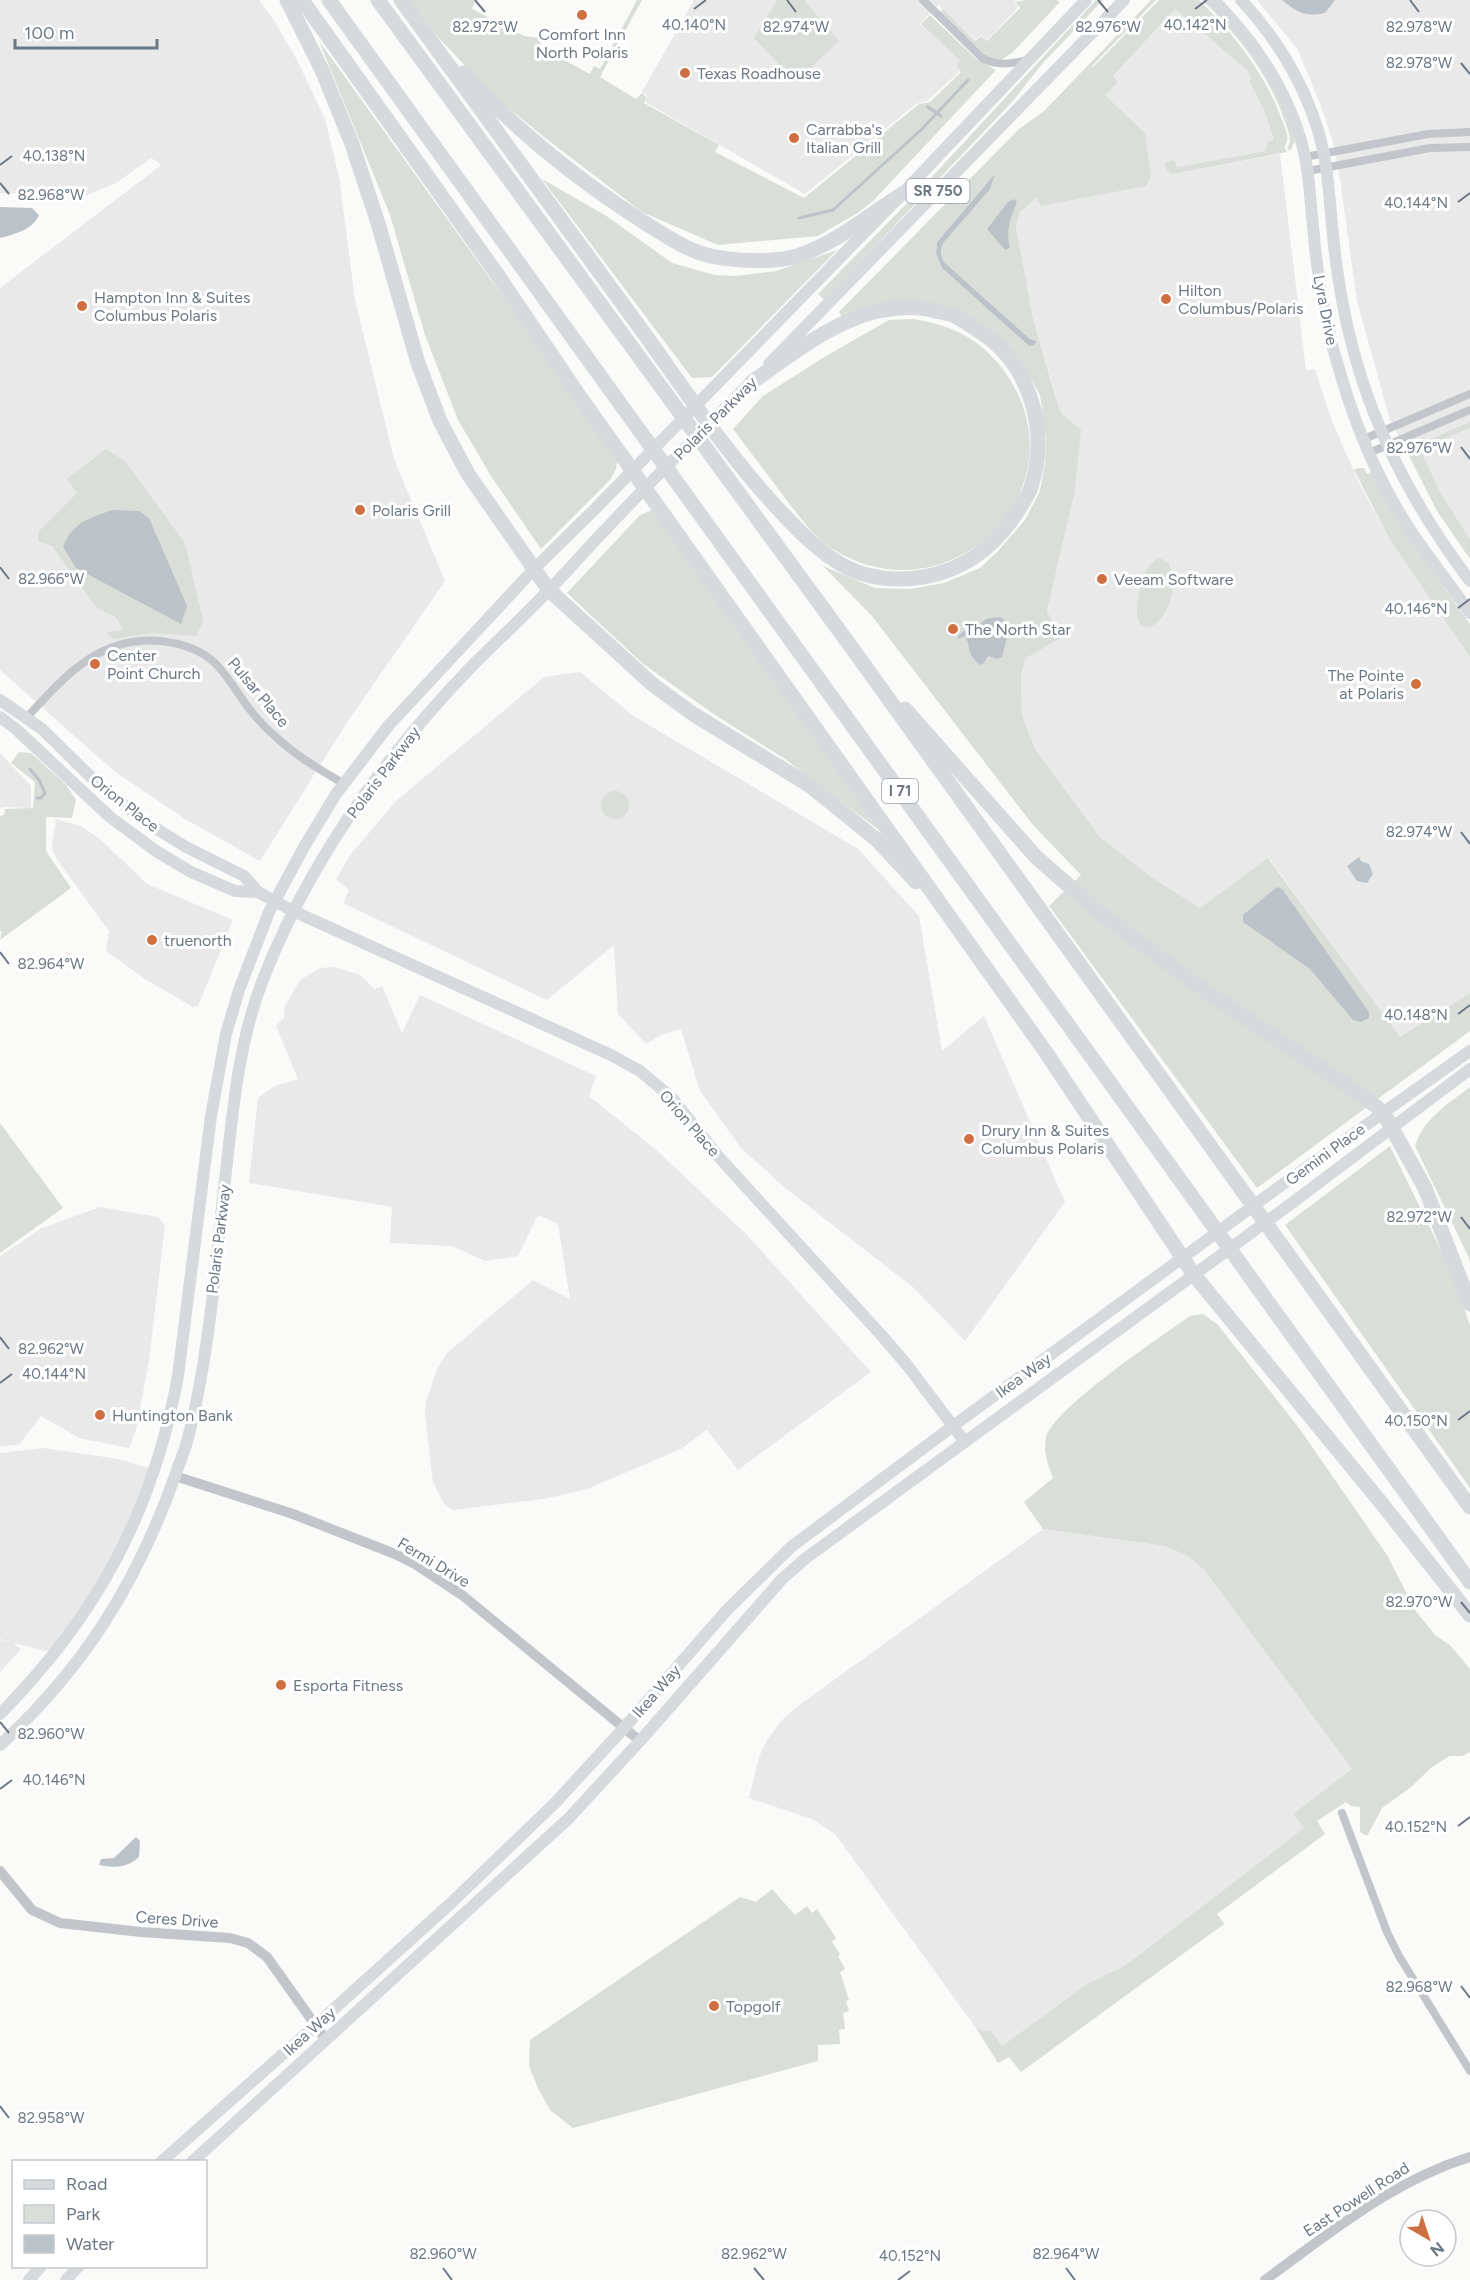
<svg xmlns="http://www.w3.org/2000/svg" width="1470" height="2280" font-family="Figtree,sans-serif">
	<rect width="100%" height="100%" fill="#fafaf8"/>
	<path fill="#e8e9e8" d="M0,0H259L275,22L297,60L325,119L339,177L355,300L394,459L445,581L346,724L260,861L185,819L114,771L0,670V288L160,166L159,163L151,158L116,183L87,195L0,193Z
		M694,0H1024L1014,1L1018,8L987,40L981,35L975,40L938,5L920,24L960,61L956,66L960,71L927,101L916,104L805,194L645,102L647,95L642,92Z
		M1257,0H1470V423L1406,450L1390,420L1357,301L1340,179L1333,142L1321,106L1298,50Z
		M1175,9L1248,71L1251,79L1249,81L1261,103L1274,140L1267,143V151L1176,167L1173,160L1167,161L1164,167L1167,171L1173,174L1280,154L1306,370L1315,369L1331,419L1360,485L1390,540L1470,657V993L1400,1038L1269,858L1200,908L1150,876L1100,837L1035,749L1022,715L1021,673L1026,658L1060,638L1047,611L1074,495L1068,421L1061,413L1033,318L1016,227L1020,212L1028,204L1037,198L1039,206L1145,133L1105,95L1113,76Z
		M1470,428V539L1441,494L1420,449Z
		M580,672L632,715L858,849L919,916L942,1051L984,1016L1065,1202L965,1341L914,1288L784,1187L741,1148L700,1091L681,1029L661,1035L646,1044L618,1014L614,945L547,1000L343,903L349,890L336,879L351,854L396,801L544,677Z
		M0,753L31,786V808L3,807L0,809Z
		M56,819L81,826L99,838L147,884L233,920L198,1006L193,1007L145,979L106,951L109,931L56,858L52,847Z
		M335,967L360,975L375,989L382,986L402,1033L420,995L596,1076L589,1096L654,1148L747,1235L871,1372L738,1470L707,1430L681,1449L587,1489L544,1499L453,1510L444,1504L433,1482L425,1415L426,1402L437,1369L447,1353L533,1280L570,1299L558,1224L538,1215L518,1256L485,1261L452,1246L390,1243L392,1207L249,1183L258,1098L275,1086L298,1079L276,1026L284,1018L285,1006L300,980L320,968Z
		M100,1207L158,1217L165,1225L149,1361L136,1430L129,1448L79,1438L41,1416L19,1445L0,1446V1256L42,1228Z
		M43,1448L119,1459L155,1470L140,1509L55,1653L13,1643L21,1649L0,1672V1640L11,1642L0,1639V1453Z
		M1043,1529L1165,1546L1188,1556L1205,1571L1352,1769L1293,1814L1304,1828L1126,1965L1087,1984L1002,2046L976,2028L835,1834L812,1819L749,1798L759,1757L767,1740L781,1721L794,1709Z"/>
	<path fill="#d9ded8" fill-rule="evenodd" d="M410,0H475L472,9L524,36L541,38L540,47L590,74L594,66L600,69L637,0H642L600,77L636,99L642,93L646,97L644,103L719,145L715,152L804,198L919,104L930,102L961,72L956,66L960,61L921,24L930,15L976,59L996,70L873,201L859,212L818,236L718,245L642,212L544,137L495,97L436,35Z
		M777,0H804L839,41L796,82L754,38Z
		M1026,0H1056L1060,2L1012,53L1001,60L987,58L940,12L943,9L975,41L981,36L987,41L1020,8L1015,2Z
		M1096,0H1103L1042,64L1012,102L824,300L818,294L916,194Z
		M1151,0H1156L1092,66L1093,67L1159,0H1199C1234,34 1263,71 1281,117C1284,126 1292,139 1284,147L1287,152L1173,174L1167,171L1164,165L1167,161L1174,160L1177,167L1266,151L1267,142L1274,140L1263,108L1249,81L1251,79L1248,71L1175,9L1113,76L1118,82L1105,95L1145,133L1151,176L1146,186L1040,206L1036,198L1020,212L1016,227L1033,318L1053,388L1061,413L1081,430L1074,495L1047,611L1061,638L1026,658L1021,674L1022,715L1035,749L1100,837L1150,876L1200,908L1268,858L1400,1037L1470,993V1031L1257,1188L1049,906L1081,875L1033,825L872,616L823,566L875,588L910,589L944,583L980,568L997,552L1025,520L1040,491L1045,463L1046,440L1040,395L1024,367L1003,343L947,308L842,317L839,312L1019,129L1044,111ZM994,176L944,242C940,250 940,254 944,262L1030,339L1037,341L1029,346L942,268L936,254L937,242ZM1016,203C1010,219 1006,230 1010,248L987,229Z
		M1202,0H1208C1245,36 1283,89 1295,141L1290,151L1287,148C1293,140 1288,131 1285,122C1269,74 1238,35 1202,0Z
		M319,41L618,456L616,469L610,480L541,549L491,476L458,420L425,335L390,215Z
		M542,179L608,217L672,263L715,275L736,276L776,271L837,250L712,377L692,378Z
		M913,319C954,325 984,341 1007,375C1085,491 947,623 831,548C811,535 799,515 785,498C768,475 750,452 733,429L763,396L826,356L889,320Z
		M1470,422V428L1420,449L1441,494L1470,539V559L1437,511L1406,450Z
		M106,449L125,461L185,543L203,621L196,636L151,633L113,639L106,632L123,630L116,617L97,608L52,546L38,541L39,531L77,493L67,479Z
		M1358,468H1364L1367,474H1369L1371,470L1411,541L1470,624V657L1390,540L1354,470Z
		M652,510L879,830L785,759L712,713L642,663L567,593L640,515Z
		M1159,558L1168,562C1191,613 1122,666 1140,588C1143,576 1147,564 1159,558Z
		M19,752L31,753L66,785L76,800L72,818L46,817V851L71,888L0,940L2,931H0V816L4,815L5,809L33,808L35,782L11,763Z
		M601 805a14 14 0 1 1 28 0a14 14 0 1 1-28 0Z
		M1470,1087V1264L1469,1258L1415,1146C1424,1118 1448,1104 1470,1087Z
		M0,1123L63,1208L0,1253Z
		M1390,1146L1452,1273L1470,1325V1488L1285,1225Z
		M1203,1314L1218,1325L1299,1428L1387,1555L1415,1610L1435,1635L1450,1645L1470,1669V1752L1462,1756H1450L1446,1758L1431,1768L1411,1787L1382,1808L1367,1836L1360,1832V1807L1351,1806L1346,1802L1317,1821L1325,1834L1217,1914L1224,1924L1021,2072L1009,2057L998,2063L976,2028L983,2031H991L1002,2046L1087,1984L1126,1965L1304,1828L1293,1814L1352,1769L1205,1571L1188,1556L1165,1546L1043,1529L1024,1502L1053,1478C1048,1464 1043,1453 1046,1438C1052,1409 1162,1336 1190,1316Z
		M772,1889L795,1915L807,1906L812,1913L817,1909L836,1938L832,1942L840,1954L838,1956L845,1969L840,1972L849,2000L846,2001L849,2011L843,2013L845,2029L839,2030L840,2044L818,2045V2061L573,2128L550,2110L538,2088L529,2066L530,2040L740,1897L756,1902Z"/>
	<path fill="#bbc3c8" d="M1282,0H1335L1325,13C1304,17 1299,13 1282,0Z
		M995,174L990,189L944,242C940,250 940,254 944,262L1030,339L1037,341L1034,345L1029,346L942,268L936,254L937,242Z
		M1014,199L1017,202C1010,219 1006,230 1010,248L1005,250L987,229L1008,202Z
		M0,207L32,208L39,215C34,229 13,235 0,238Z
		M112,510L139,511L149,518L187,606L181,624L76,568L63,547C73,522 88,519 112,510Z
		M1000,617L1009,623L1010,626L1002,657L997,659L988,656L984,663L980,665C965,652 972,648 965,636L958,639V636L964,631L971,632L986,619Z
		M1359,857L1361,861L1369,864L1373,874L1367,883L1357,881L1347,866Z
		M1277,887L1282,889L1369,1012V1018L1361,1022L1353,1020L1310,969L1243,922V915Z
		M136,1837L140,1841L139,1857C127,1868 115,1868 99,1865L101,1859L114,1858Z"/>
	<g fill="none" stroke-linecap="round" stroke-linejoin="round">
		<path stroke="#bbc3c8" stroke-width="3" d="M928,107L941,116
			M799,218L833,210L922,129L968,80
			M30,769L39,780L45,793L41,798H37"/>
		<path stroke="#c2c5c9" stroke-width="8" d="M923,0L982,58C999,67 1012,63 1029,60
			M1305,157L1428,134L1470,132
			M1308,171L1430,148L1470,147
			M1364,439L1470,394
			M1369,453L1470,410
			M27,717C65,676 99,636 160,641C180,643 200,649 215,663C225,673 232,684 240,696C250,711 262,725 276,737C296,756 321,770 344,784
			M1342,1813L1387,1932L1399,1956L1470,2071"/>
		<path stroke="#c2c5c9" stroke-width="10" d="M175,1476L293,1514L395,1554L415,1564L462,1595L640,1741
			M0,1871L32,1910L60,1923L141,1932L230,1938L248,1943L267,1957L326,2040
			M1265,2280C1330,2233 1392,2181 1470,2157"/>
		<path stroke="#d6dadd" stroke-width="12" d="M1214,0C1253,41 1283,82 1300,137C1310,169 1310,203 1314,236C1318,285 1327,332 1342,379C1357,430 1380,483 1409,528C1428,557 1450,584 1470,613
			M1241,0C1281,43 1312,96 1324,154C1329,181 1330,208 1333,235C1336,267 1341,298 1348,329C1370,424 1412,504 1470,581
			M0,700L42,729L99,785L144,821L186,847L244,876L258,892L293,911L611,1055L640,1071L672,1098L717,1155L883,1337L907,1365L965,1442
			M0,717L16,729L110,817L156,851L191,872L235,891L258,892
			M161,2162L315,2026L450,1904L555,1803L624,1728L726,1611L791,1547L953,1426L1279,1187L1470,1051
			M192,2162L568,1819L640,1741L782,1579L806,1558L1292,1203L1470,1069
			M29,2280L41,2266
			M66,2280L79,2266"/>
		<path stroke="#d6dadd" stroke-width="12" d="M769,364L1124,0
			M0,1714C97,1616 153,1512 178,1376L211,1116L226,1034L239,990L269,912L304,847L336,794L389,725L534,569L594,510L902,194L1086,0
			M0,1745C84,1668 137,1583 175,1476C179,1463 185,1451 188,1438C209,1357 215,1271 224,1189C232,1120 237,1047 262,982C308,863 384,757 472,666C497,641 523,617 547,592C568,571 587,548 608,527C656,475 707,427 756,377"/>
		<path stroke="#d6dadd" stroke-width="15" d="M287,0L322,70L352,144L378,223L418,363L440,421L468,474L549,590L652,684L693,714L809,785L877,840L916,882
			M302,0L497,274L578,394L1045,1051L1194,1275L1383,1505L1470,1615
			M329,0L1470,1582
			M378,0L852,648L1470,1507
			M401,0C483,112 565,224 646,336C689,396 730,458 781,512C800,532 819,552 844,566C868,579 897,581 924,577C968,569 999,543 1021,506C1024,500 1029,494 1031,487C1049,432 1031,366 982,333C973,327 963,320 953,315C946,313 939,312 932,310C863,296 805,345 752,382
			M464,73C516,131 577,179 642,221C663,234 687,251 711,256C734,261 774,263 797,256C835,244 869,215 902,194
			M905,709L1036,857L1100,913L1197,985L1363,1096L1383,1112L1425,1188L1470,1304"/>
	</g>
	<path fill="none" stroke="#6c7885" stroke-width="2" d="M475,0L485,12M787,0L796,12M1098,0L1108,12M1410,0L1419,12M694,9L706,0M1195,9L1207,0M1461,63L1470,74M0,165L12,156M0,183L9,194M1458,202L1470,193M1461,447L1470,459M0,567L9,579M1458,608L1470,599M1461,832L1470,844M0,952L9,964M1458,1014L1470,1005M1461,1217L1470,1229M0,1337L9,1349M0,1383L12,1374M1458,1420L1470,1411M1461,1602L1470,1613M0,1722L9,1733M0,1789L12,1780M1458,1826L1470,1817M1461,1986L1470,1998M0,2106L9,2118M443,2268L452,2280M754,2268L764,2280M1066,2268L1075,2280M898,2280L910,2271"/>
	<g fill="#d07042" stroke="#fff" stroke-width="2">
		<circle cx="582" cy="15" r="6"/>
		<circle cx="685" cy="73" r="6"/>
		<circle cx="794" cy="138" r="6"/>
		<circle cx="1166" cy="299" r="6"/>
		<circle cx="82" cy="306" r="6"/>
		<circle cx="360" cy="510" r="6"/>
		<circle cx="1102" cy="579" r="6"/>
		<circle cx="953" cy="629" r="6"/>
		<circle cx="95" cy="664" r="6"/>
		<circle cx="1416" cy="684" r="6"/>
		<circle cx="152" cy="940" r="6"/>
		<circle cx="969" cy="1139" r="6"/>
		<circle cx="100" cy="1415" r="6"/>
		<circle cx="281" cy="1685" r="6"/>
		<circle cx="714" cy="2006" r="6"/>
	</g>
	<g text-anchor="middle" stroke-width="6" stroke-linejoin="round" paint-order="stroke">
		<g fill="#fff" stroke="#98a0aa" stroke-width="1.5">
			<rect x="906.5" y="179" width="63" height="24" rx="4.5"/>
			<rect x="882" y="779" width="36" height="24" rx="4.5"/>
		</g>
		<g font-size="15" font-weight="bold" fill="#6c7885">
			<text x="938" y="196">SR 750</text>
			<text x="900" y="796">I 71</text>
		</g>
		<g font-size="16" fill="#6c7885" stroke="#fff" text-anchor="start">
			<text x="582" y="40" text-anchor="middle">Comfort Inn<tspan x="582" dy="18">North Polaris</tspan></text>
			<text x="697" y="79">Texas Roadhouse</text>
			<text x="806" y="135">Carrabba's<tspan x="806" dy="18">Italian Grill</tspan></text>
			<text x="1178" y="296">Hilton<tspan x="1178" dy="18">Columbus/Polaris</tspan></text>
			<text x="94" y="303">Hampton Inn &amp; Suites<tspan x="94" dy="18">Columbus Polaris</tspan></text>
			<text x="372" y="516">Polaris Grill</text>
			<text x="1114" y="585">Veeam Software</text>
			<text x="965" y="635">The North Star</text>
			<text x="107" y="661">Center<tspan x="107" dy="18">Point Church</tspan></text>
			<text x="1404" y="681" text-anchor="end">The Pointe<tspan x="1404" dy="18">at Polaris</tspan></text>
			<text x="164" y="946">truenorth</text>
			<text x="981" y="1136">Drury Inn &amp; Suites<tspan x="981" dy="18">Columbus Polaris</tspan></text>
			<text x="112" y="1421">Huntington Bank</text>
			<text x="293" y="1691">Esporta Fitness</text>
			<text x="726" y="2012">Topgolf</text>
		</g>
		<g font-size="16" fill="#6c7885" stroke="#fff">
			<text transform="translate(1326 310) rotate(79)" y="6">Lyra Drive</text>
			<text transform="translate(715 418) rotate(-45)" y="6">Polaris Parkway</text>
			<text transform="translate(259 692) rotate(50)" y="6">Pulsar Place</text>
			<text transform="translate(383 772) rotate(-53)" y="6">Polaris Parkway</text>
			<text transform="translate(125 803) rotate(38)" y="6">Orion Place</text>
			<text transform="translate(690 1123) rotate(49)" y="6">Orion Place</text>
			<text transform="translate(1325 1154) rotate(-36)" y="6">Gemini Place</text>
			<text transform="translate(218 1239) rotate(-83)" y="6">Polaris Parkway</text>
			<text transform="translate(1023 1375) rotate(-36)" y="6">Ikea Way</text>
			<text transform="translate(434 1562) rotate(31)" y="6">Fermi Drive</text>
			<text transform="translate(656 1691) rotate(-49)" y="6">Ikea Way</text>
			<text transform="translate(177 1919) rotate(4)" y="6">Ceres Drive</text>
			<text transform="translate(309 2031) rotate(-42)" y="6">Ikea Way</text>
			<text transform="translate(1356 2199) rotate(-33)" y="6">East Powell Road</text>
		</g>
	</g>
	<g font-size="15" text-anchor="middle" fill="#6c7885" stroke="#fff" stroke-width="6" stroke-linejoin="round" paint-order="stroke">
		<text x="1195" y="30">40.142°N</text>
		<text x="694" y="30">40.140°N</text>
		<text x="485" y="32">82.972°W</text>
		<text x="796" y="32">82.974°W</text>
		<text x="1108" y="32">82.976°W</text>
		<text x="1419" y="32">82.978°W</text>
		<text x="1419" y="68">82.978°W</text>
		<text x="54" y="161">40.138°N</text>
		<text x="51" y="200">82.968°W</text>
		<text x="1416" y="208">40.144°N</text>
		<text x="1419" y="453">82.976°W</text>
		<text x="51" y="584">82.966°W</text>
		<text x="1416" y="614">40.146°N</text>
		<text x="1419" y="837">82.974°W</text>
		<text x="51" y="969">82.964°W</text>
		<text x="1416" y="1020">40.148°N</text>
		<text x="1419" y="1222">82.972°W</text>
		<text x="51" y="1354">82.962°W</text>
		<text x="54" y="1379">40.144°N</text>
		<text x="1416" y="1426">40.150°N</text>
		<text x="1419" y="1607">82.970°W</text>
		<text x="51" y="1739">82.960°W</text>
		<text x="54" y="1785">40.146°N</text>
		<text x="1416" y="1832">40.152°N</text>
		<text x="1419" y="1992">82.968°W</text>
		<text x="51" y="2123">82.958°W</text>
		<text x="443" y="2259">82.960°W</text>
		<text x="754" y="2259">82.962°W</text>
		<text x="1066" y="2259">82.964°W</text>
		<text x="910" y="2261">40.152°N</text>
	</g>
	<rect x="12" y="2160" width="195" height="108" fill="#ffffff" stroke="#c4c9ce" stroke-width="1.5"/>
	<rect x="24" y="2180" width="30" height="9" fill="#d6dadd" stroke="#c4c9ce" stroke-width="1.5"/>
	<text x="66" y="2190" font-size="18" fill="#6c7885">Road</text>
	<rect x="24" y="2205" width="30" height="18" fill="#d9ded8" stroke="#c4c9ce" stroke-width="1.5"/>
	<text x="66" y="2220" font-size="18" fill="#6c7885">Park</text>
	<rect x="24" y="2235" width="30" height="18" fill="#bbc3c8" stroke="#c4c9ce" stroke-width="1.5"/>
	<text x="66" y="2250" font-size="18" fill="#6c7885">Water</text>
	<g transform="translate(1428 2238) rotate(141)"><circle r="28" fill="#ffffff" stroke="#c4c9ce" stroke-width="1.5"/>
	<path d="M0-4.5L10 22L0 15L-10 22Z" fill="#d07042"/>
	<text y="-9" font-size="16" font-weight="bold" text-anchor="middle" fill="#6c7885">N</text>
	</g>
	<path d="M15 39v9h142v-9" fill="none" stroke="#6c7885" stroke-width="3"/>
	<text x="24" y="39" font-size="18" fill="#6c7885" stroke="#ffffff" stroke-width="4.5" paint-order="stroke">100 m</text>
</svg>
